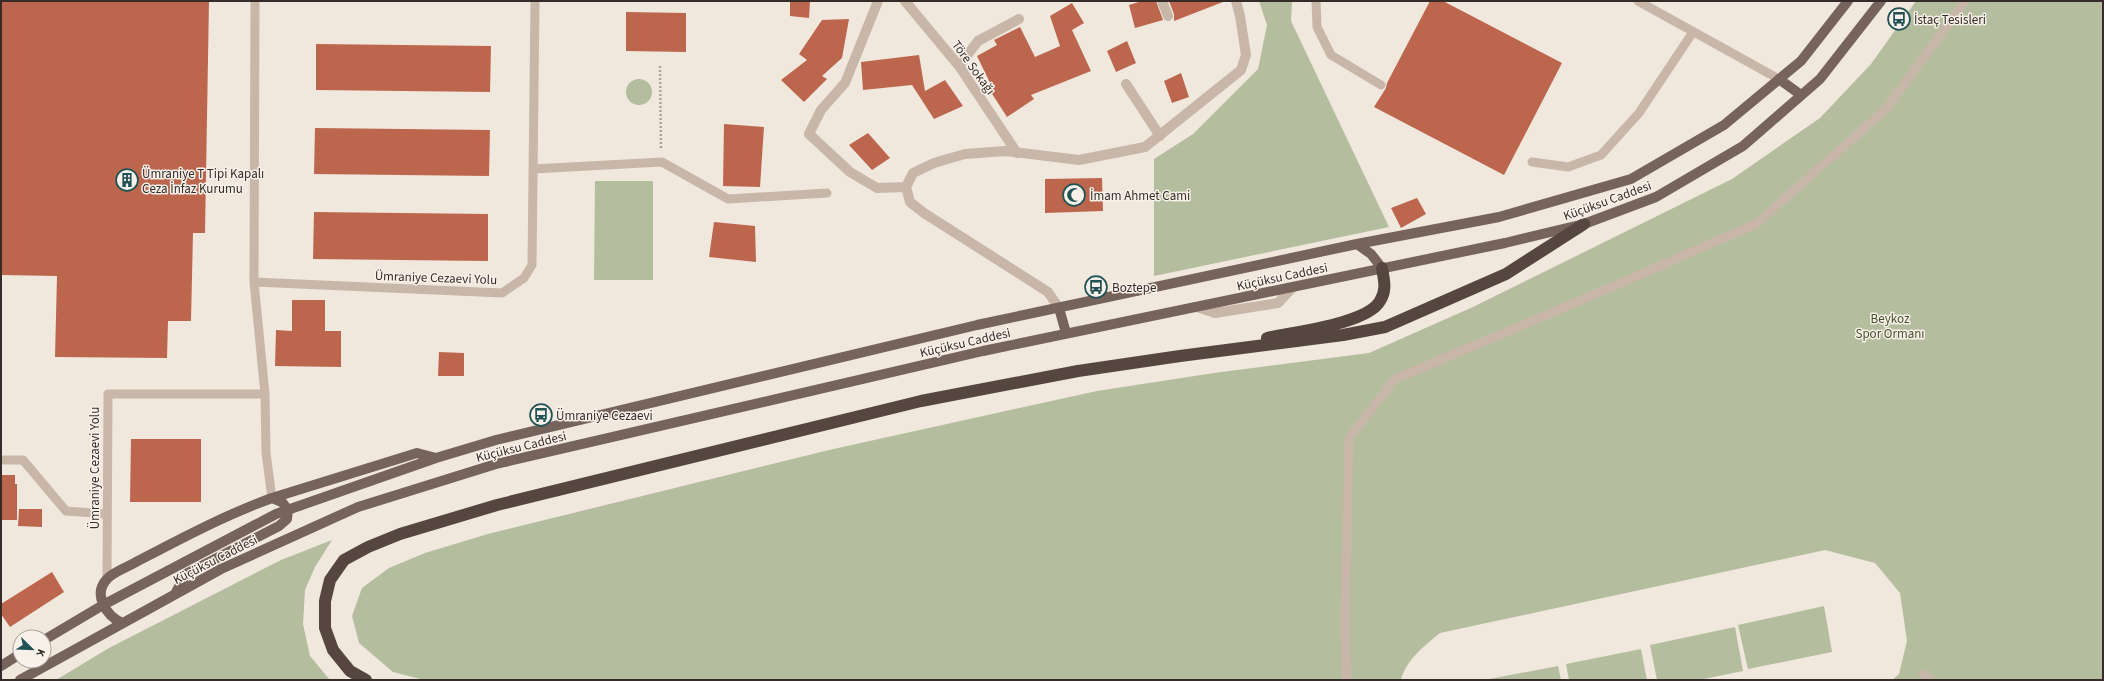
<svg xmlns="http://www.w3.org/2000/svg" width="2104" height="681" font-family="'Source Sans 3',sans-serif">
	<rect width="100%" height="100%" fill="#f0e7dd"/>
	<path fill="#b4be9e" d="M1259,1H1292L1291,21L1389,227L1154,276V159L1193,134L1258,69L1267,25Z
		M1916,1H2103V680H1892L1899,674L1907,641L1900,593L1875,563L1825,550L1440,633C1424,646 1406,660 1401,680H424L393,672L359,643L352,616L362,588L389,568L425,553L488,534L829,450L974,418L1097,391L1214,373L1369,353L1473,307L1732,179L1820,118L1871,64Z
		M626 92a13 13 0 1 1 26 0a13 13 0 1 1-26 0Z
		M595,181H653V280H594Z
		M332,540L315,567L305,590L303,624L310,656L330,680H56L109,648L281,560Z
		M1824,606L1832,652L1748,669L1738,625Z
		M1735,627L1743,671L1699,680H1657L1650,645Z
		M1641,649L1647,680H1569L1566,664Z
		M1558,666L1561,680H1484Z"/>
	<path fill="#bd664e" d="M1,1H209L205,233H193L191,321H168L167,358L55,357L57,276L1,275Z
		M790,1H810L809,18L790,16Z
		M1142,1H1156L1163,20L1135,28L1129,5Z
		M1169,1H1223V2L1174,21V14Z
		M1430,1H1443L1562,63L1504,175L1374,107L1386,88L1387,83Z
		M1072,3L1084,23L1072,30L1091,71L1031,95L1034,99L1007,117L989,89L992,87L977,56L997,45L994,40L1020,27L1035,57L1060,46L1050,16Z
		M626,12L686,13V52L626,51Z
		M849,19L842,58L822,76L827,79L804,102L781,80L807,60L799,54L822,20Z
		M1127,41L1136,63L1116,72L1107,51Z
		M316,44L491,46L490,92L316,90Z
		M919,55L925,91L945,80L963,106L934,119L912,85L863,90L861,62Z
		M1181,73L1189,97L1172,103L1164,81Z
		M724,124L764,127L760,187L723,186Z
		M315,128L490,130L489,176L314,174Z
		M868,133L890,158L872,170L849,145Z
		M1102,178L1103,211L1045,213V179Z
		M1417,198L1426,214L1401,228L1391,208Z
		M314,212L488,214V261L313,259Z
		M714,222L755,226L756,262L709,257Z
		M292,300H325V331H341V367L275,366L276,330L292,331Z
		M439,352L464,353V376H438Z
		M131,439H201V502H130Z
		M1,475H15V484H17V520H1Z
		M19,509H42V527L18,526Z
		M52,572L64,592L10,627L1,614V604Z"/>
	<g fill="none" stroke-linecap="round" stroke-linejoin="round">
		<path stroke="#b3a194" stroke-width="2.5" stroke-dasharray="2 2" stroke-linecap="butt" d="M660,66L661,150"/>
		<path stroke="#c8b7a9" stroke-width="9" d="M255,1L254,282L265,394
			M1316,1L1317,27L1331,55L1381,85
			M1638,1L1779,79
			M1532,162L1568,167L1601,155L1639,113L1693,32
			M533,169L662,162L728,199L827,193
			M254,282L502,293L524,278L532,265L535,1
			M1,460H23L66,511L107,514
			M107,578L108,394H265L266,453L272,498
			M1923,674L1931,680
			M1347,680L1345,626L1349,438L1395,379L1563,308L1756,224L1886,109L1965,1"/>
		<path stroke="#c8b7a9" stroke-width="10" d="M878,1L845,83L821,110L809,134L850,172L877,188L906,187
			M905,1L959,66L1017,153
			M1162,1L1168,16
			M959,66L978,41L1019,19
			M1126,84L1160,136
			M1197,307L1215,313L1278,303L1293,287
			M1059,308L1048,292L924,213L910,202L906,187L913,173L934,163L965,154L1005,151L1079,160L1145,147L1241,70L1246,55L1240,16L1236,1"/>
		<path stroke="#76635b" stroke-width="10" d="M1779,79L1801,95
			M1357,244L1371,254L1382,268
			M1059,308L1066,333
			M175,594L186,574L279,526L287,519L288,510L282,502L272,498
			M122,623C107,616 92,595 107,579C113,572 128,567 136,562C180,539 225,515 272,498L417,453L436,458
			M44,640L103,605L276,514L436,458L496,440L977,325L1357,244L1499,217L1631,179L1724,125L1801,61L1848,1
			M1,666L20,654
			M20,680L221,569L358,507L496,464L983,351L1505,243L1584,224L1656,197L1743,146L1820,79L1881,1"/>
		<path stroke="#564640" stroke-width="12" d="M1267,338C1293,332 1367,324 1380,301C1387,290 1384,280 1382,268
			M366,680L350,671L333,650L325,628V601L330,580L344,560L368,547L400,534L497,505L921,401L1078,371L1180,356L1343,335L1385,327L1506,274L1584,224"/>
	</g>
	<defs>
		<g id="bus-ring" transform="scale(1.15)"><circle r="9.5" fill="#f8f1e9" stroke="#215254" stroke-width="1.5"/><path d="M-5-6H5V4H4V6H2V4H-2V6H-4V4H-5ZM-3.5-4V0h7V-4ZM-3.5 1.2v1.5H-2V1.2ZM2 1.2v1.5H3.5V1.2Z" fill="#215254"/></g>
		<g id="building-ring" transform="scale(1.15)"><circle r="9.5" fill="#f8f1e9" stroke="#215254" stroke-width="1.5"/><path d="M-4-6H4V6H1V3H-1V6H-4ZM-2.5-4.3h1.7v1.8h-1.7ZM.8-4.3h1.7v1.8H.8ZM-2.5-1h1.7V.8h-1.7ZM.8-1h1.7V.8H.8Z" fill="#215254"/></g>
		<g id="mosque-ring" transform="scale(1.15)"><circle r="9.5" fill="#f8f1e9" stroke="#215254" stroke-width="1.5"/><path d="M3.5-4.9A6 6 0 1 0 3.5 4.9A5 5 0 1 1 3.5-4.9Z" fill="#215254"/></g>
	</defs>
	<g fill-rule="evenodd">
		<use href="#bus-ring" x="1899" y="19"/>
		<use href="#building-ring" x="127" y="180"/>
		<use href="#mosque-ring" x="1074" y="195"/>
		<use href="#bus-ring" x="1096" y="287"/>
		<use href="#bus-ring" x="541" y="415"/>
	</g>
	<g text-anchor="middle" stroke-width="3" stroke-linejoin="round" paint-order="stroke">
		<g font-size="13" fill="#352c29" stroke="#f8f1e9" text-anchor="start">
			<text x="1914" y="24">İstaç Tesisleri</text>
			<text x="142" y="178">Ümraniye T Tipi Kapalı<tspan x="142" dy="15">Ceza İnfaz Kurumu</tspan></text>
			<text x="1090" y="200">İmam Ahmet Cami</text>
			<text x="1112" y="292">Boztepe</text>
			<text x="556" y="420">Ümraniye Cezaevi</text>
		</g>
		<g font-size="13" fill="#352c29" stroke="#f8f1e9">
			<text transform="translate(974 67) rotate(54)" y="5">Töre Sokağı</text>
			<text transform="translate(1607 200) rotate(-20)" y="5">Küçüksu Caddesi</text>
			<text transform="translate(1282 276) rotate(-12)" y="5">Küçüksu Caddesi</text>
			<text transform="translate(436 277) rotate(2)" y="5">Ümraniye Cezaevi Yolu</text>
			<text transform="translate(965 342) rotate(-13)" y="5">Küçüksu Caddesi</text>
			<text transform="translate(521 446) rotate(-14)" y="5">Küçüksu Caddesi</text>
			<text transform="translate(94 468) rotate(-90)" y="5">Ümraniye Cezaevi Yolu</text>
			<text transform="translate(215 559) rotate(-27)" y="5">Küçüksu Caddesi</text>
		</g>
		<g font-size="13" fill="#46522e" stroke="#f8f1e9">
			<text x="1890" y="323">Beykoz<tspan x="1890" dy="15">Spor Ormanı</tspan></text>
		</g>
	</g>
	<rect width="2104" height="681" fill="none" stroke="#352c29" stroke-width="4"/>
	<g transform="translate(32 649) rotate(113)"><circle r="19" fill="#f8f1e9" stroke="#aaa29c"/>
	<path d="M0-3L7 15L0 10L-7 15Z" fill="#215254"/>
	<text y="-6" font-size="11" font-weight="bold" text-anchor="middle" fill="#352c29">K</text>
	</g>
</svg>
